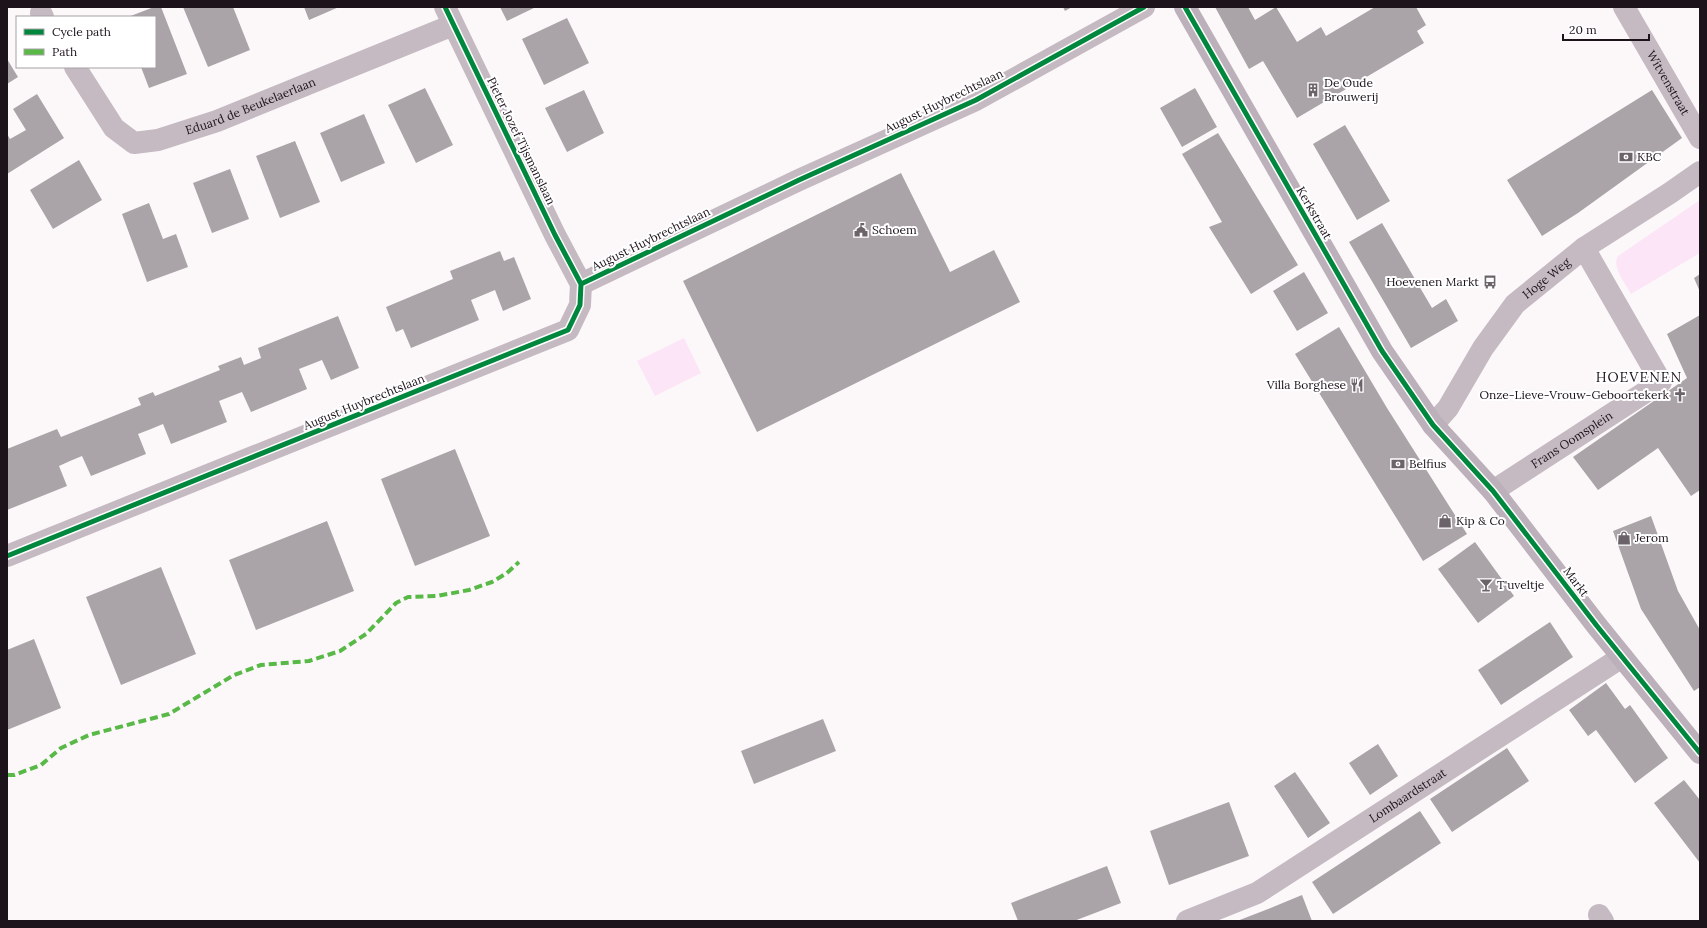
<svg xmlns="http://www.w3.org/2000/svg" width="1707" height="928" font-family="Lora,serif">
	<rect width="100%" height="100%" fill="#fcf8fa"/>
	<path fill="#fbe5f6" d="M1700,200V253L1631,294C1626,284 1611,267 1618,256Z
		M684,338L701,373L655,396L637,361Z"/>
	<path fill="#aaa3a8" d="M154,7H161L187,74L149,88L141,67H155V17H128Z
		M183,7H233L250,50L208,67Z
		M304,7H339L309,20Z
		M500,7H536L507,21Z
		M1063,7H1072L1065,11Z
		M1215,7H1248L1255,20L1276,7L1297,42L1321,27L1326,36L1375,7H1416L1426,25L1417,31L1424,43L1297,118L1263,61L1249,69Z
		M567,18L589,63L544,85L522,39Z
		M7,59L18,77L7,84Z
		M425,88L453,145L416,163L388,105Z
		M1195,88L1217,127L1182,147L1160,108Z
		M584,90L604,133L567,152L545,108Z
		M1652,90L1682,138L1578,213L1542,236L1507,180Z
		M37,94L64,138L7,174V134L10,139L26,130L13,109Z
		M364,114L385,163L341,182L320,133Z
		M1345,125L1390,201L1357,220L1313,144Z
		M1218,133L1298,265L1251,294L1209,227L1222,222L1182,154Z
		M295,141L320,202L280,218L256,156Z
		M79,160L102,200L53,229L30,190Z
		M230,169L249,219L212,233L193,183Z
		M901,173L950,272L994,250L1020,302L757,432L683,281Z
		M149,203L163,239L176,234L188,267L147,282L122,214Z
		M1382,223L1432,308L1446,299L1458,321L1411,348L1349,242Z
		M500,251L504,261L514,257L531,299L503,311L495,290L471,300L479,320L411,348L403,329L396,332L386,307L453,279L450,271Z
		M1304,272L1328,313L1297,331L1273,291Z
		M1700,274V292L1694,278Z
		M1700,315V490L1691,496L1658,448L1598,490L1573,457L1687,378L1667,334Z
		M338,316L359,368L331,380L322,360L299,369L307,389L251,412L242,392L219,401L227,422L171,444L163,424L151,429L138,434L146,454L91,476L82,456L70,461L59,466L67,486L7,510V449L57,429L61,437L141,405L138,398L153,392L155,396L220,370L218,366L241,357L244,365L261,358L258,348Z
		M1339,327L1387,408L1467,534L1423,561L1295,354Z
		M455,449L490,536L415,566L381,479Z
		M1651,516L1678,591L1700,630V687L1694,691L1641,609L1613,531Z
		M327,521L354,591L256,630L229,560Z
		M1475,542L1514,596L1478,623L1438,569Z
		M161,567L196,654L121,685L86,597Z
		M1550,622L1573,657L1501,705L1478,670Z
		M34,639L61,708L7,730V650Z
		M1606,683L1625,709L1630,705L1668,758L1635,783L1596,730L1588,736L1569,710Z
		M823,719L836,751L754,784L741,751Z
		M1378,744L1398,776L1370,795L1349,763Z
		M1507,748L1529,781L1452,832L1430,799Z
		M1295,772L1330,823L1308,838L1274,786Z
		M1684,780L1700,800V863L1654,803Z
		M1229,802L1249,856L1169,885L1150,831Z
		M1420,811L1441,843L1333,914L1312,882Z
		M1107,866L1121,903L1074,921H1018L1011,903Z
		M1302,895L1312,921H1237L1273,907Z"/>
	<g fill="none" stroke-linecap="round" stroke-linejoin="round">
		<g stroke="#c5bac2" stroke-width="22">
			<path id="s1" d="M1624,7L1700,138"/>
			<path d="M41,13L43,17"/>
			<path id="s2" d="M75,67L114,128L134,143L158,140L217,121L453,25"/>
			<path d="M581,284L799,180L976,100L1144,7"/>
			<path id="s3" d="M1433,425L1448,408L1483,348L1515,304L1584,248L1670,193L1700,172"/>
			<path id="s4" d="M1493,491L1661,382L1584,248"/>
			<path d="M7,556L568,330L580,305L581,284L555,235L445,7"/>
			<path d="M1599,915L1603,921"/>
			<path id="s5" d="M1187,921L1257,893L1622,657"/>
		</g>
		<path stroke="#bcb1ba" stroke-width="22" d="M1185,7L1382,351L1433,425L1493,491L1597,626L1700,753"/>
		<path stroke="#58b947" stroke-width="4" stroke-dasharray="8 4" stroke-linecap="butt" d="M7,775H14L41,765L61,748L89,735L169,714L234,675L261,665L309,661L340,651L366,634L396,603L408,597L437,596L469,590L492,582L507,573L519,562"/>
		<g stroke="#fff" stroke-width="8">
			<path id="cycleway" d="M1185,7L1382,351L1433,425L1493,491L1597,626L1700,753
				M581,284L799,180L976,100L1144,7
				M7,556L568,330L580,305L581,284L555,235L445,7"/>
		</g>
		<use href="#cycleway" stroke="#00873e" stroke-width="5"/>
	</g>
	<defs>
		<g id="building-bare" transform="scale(1.08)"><path d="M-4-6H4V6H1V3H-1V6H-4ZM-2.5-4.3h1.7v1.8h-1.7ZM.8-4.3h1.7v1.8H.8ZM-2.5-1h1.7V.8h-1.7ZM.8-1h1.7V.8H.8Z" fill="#6b6369" stroke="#fff" stroke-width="2.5" paint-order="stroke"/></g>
		<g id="bank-bare" transform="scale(1.08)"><path d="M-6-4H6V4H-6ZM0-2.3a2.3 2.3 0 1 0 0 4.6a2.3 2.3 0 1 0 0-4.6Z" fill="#6b6369" stroke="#fff" stroke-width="2.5" paint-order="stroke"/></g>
		<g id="civic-bare" transform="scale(1.08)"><path d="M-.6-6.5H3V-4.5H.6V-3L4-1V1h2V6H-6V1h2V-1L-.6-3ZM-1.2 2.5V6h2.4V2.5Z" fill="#6b6369" stroke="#fff" stroke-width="2.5" paint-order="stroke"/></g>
		<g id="bus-bare" transform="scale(1.08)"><path d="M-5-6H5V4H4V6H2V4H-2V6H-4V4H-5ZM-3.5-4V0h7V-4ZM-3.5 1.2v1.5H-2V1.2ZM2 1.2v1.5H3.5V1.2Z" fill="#6b6369" stroke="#fff" stroke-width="2.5" paint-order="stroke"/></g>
		<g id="restaurant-bare" transform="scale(1.08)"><path d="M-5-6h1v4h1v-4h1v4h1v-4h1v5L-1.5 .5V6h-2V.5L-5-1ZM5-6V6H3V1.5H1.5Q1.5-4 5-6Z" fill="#6b6369" stroke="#fff" stroke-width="2.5" paint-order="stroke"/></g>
		<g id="church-bare" transform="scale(1.08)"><path d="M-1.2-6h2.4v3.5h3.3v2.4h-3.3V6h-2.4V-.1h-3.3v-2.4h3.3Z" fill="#6b6369" stroke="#fff" stroke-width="2.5" paint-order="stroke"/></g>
		<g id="shop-bare" transform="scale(1.08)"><path d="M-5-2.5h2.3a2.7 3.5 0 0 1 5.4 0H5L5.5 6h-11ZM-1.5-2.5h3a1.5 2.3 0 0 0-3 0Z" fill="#6b6369" stroke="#fff" stroke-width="2.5" paint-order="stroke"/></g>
		<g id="bar-bare" transform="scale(1.08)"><path d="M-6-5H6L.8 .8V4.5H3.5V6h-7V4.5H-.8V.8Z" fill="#6b6369" stroke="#fff" stroke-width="2.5" paint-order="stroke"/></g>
	</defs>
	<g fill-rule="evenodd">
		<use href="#building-bare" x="1313" y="90"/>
		<use href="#bank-bare" x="1626" y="157"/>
		<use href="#civic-bare" x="861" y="230"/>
		<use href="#bus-bare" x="1490" y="282"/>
		<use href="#restaurant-bare" x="1357" y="385"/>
		<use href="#church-bare" x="1680" y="395"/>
		<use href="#bank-bare" x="1398" y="464"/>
		<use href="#shop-bare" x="1445" y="521"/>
		<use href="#shop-bare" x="1624" y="538"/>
		<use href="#bar-bare" x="1486" y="585"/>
	</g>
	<g text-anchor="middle" stroke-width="4" stroke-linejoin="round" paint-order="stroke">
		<g font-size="12" fill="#1d131b" stroke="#fff" text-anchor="start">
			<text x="1324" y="87">De Oude<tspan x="1324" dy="14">Brouwerij</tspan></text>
			<text x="1637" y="161">KBC</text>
			<text x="872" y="234">Schoem</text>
			<text x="1479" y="286" text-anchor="end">Hoevenen Markt</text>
			<text x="1346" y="389" text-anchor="end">Villa Borghese</text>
			<text x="1669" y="399" text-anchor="end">Onze-Lieve-Vrouw-Geboortekerk</text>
			<text x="1409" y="468">Belfius</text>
			<text x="1456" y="525">Kip &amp; Co</text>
			<text x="1635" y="542">Jerom</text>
			<text x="1497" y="589">T'uveltje</text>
		</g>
		<g font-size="12" fill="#1d131b" stroke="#fff">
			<text dy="4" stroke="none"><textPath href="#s1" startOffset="88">Witvenstraat</textPath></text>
			<text transform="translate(944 101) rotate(-26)" y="4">August Huybrechtslaan</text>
			<text dy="4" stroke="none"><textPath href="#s2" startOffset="220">Eduard de Beukelaerlaan</textPath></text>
			<text transform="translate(521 141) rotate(64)" y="4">Pieter Jozef Tijsmanslaan</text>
			<text transform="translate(1314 213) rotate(60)" y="4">Kerkstraat</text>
			<text transform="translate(651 239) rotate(-26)" y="4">August Huybrechtslaan</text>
			<text dy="4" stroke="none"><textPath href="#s3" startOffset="187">Hoge Weg</textPath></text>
			<text transform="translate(364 402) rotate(-22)" y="4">August Huybrechtslaan</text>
			<text dy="4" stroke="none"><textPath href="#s4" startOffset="94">Frans Oomsplein</textPath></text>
			<text transform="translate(1576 582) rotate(53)" y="4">Markt</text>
			<text dy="4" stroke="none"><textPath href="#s5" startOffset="255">Lombaardstraat</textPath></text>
		</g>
		<g font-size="14" letter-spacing="1" fill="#1d131b" stroke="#fff">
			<text x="1639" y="382">HOEVENEN</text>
		</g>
	</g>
	<rect width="1707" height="928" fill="none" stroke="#1d131b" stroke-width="16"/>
	<rect x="16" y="16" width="140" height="52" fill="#ffffff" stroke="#a5a1a4"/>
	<rect x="24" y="29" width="20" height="6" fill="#00873e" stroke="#a5a1a4"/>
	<text x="52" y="36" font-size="12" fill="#1d131b">Cycle path</text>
	<rect x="24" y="49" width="20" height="6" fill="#58b947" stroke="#a5a1a4"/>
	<text x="52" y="56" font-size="12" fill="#1d131b">Path</text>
	<path d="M1563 34v6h86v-6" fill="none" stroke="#1d131b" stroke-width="2"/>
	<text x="1569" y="34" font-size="12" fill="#1d131b" stroke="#ffffff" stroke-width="3" paint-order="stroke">20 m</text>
</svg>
